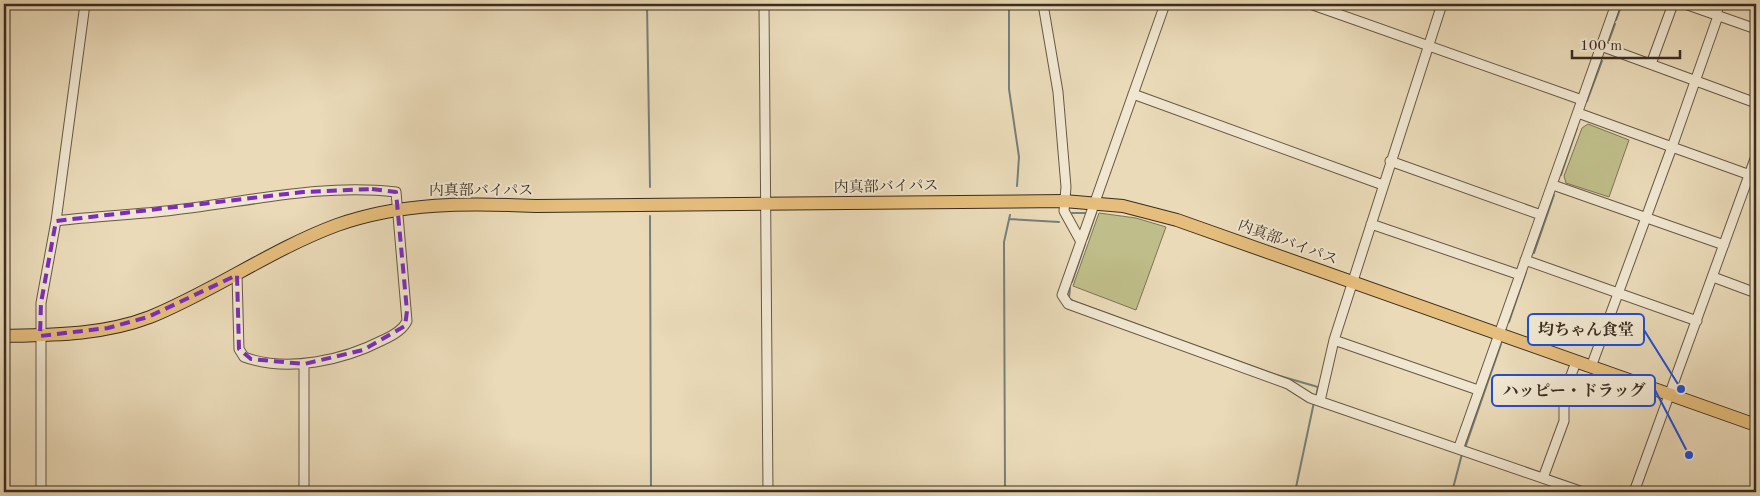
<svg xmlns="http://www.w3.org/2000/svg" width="1760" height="496" font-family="'Old Standard TT','Noto Serif JP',serif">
	<rect width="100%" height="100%" fill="#eadab8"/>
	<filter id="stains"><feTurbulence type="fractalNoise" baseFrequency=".004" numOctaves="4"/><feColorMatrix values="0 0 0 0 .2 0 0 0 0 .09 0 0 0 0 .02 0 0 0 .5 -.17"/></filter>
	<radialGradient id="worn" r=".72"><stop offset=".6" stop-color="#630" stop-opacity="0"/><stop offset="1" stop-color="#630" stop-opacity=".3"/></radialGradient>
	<path fill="#bfbd89" stroke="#7d7454" d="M1588,124L1629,140L1609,197L1566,183L1564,176L1582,128Z
		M1099,213L1136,218L1166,227L1136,310L1073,286Z"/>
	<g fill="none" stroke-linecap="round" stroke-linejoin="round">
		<path stroke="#75807b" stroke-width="2" d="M647,4L650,187
			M1009,4V89L1019,157L1017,186
			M1616,20L1622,4
			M1608,43L1615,24
			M1587,101L1602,61
			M1561,175L1577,128
			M1072,213H1088
			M650,216L651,492
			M1009,219L1059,222
			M1087,239L1096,213
			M1534,253L1554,195
			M1072,282L1085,244
			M1070,288L1069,298L1073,301L1163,334
			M1509,322L1526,272
			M1195,346L1273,374L1318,387L1316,397
			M1465,448L1501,344
			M1005,492L1004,242L1010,215
			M1295,492L1314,402
			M1452,492L1462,454"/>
		<g stroke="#675845" stroke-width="11">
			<path id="minor" d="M764,4L768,492
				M1043,4L1058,92L1066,187L1064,211L1080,240
				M1165,4L1062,295L1068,304L1288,384L1310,398L1583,492
				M1310,4L1582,100
				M1685,4L1756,29
				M1716,15L1719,4
				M1718,16L1672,147L1750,175
				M1601,46L1756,103
				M1651,64L1673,4
				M1133,94L1383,185
				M1578,113L1672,147L1591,367
				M1390,161L1541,215
				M1553,185L1724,245
				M56,221C96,216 135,215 174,210C247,202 322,183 396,192L407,321C403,330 392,336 383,340C344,360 288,373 244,357L239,349L237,275
				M1371,224L1520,275
				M1525,260L1697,321
				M1713,277L1756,293
				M1334,340L1478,390
				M304,364V492
				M1320,401L1334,340L1442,4
				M1459,447L1616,4
				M1543,478L1564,421V394L1576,362
				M41,492V303L56,221L85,4
				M1634,492L1756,156"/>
		</g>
		<g stroke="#3b2c1f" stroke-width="14">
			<path id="highway" d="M4,336C53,335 103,335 150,317C214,291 272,249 337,225C402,202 468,203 536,206L1064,201L1123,206L1177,220L1756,425"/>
		</g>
		<use href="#minor" stroke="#f1e7d1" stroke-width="9"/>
		<use href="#highway" stroke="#e5bd7c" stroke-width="12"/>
	</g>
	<path fill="none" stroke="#7b2cbf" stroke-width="4" stroke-dasharray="10 6" stroke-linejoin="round" d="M372,189L396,192L407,311L405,326L363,350L304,364L251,359L239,349L237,275L148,317L108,328L40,336L41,303L56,221L303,192Z"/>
	<g text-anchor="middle" stroke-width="4" stroke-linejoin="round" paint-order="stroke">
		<g font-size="15" fill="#3b2c1f" stroke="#f1e7d1">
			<text transform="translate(886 186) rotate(-1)" y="5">内真部バイパス</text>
			<text x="481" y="195">内真部バイパス</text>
			<text transform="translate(1288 242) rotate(20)" y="5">内真部バイパス</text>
		</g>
	</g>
	<path fill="none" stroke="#1d4ed8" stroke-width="2" d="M1681 389L1644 330M1689 455L1655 390"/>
	<g fill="#1d4ed8" stroke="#f1e7d1" stroke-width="2">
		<circle cx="1681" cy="389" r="5"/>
		<circle cx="1689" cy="455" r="5"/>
	</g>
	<g fill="#f1e7d1" stroke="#1d4ed8" stroke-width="2">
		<rect x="1528" y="314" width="116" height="31" rx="5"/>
		<rect x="1492" y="375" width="163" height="31" rx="5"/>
	</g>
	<g font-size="16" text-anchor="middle" font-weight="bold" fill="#3b2c1f">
		<text x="1586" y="335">均ちゃん食堂</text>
		<text x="1574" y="396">ハッピー・ドラッグ</text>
	</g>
	<rect width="1760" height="496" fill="none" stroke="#eadab8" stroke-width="20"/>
	<rect x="5" y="5" width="1750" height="486" fill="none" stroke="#3b2c1f" stroke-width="2.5"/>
	<rect x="10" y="10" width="1740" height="476" fill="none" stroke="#3b2c1f"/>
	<path d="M1572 50v8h108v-8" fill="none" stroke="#3b2c1f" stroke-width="2.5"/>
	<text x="1580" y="50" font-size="15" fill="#3b2c1f" stroke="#f1e7d1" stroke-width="4" paint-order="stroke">100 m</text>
	<rect width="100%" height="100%" filter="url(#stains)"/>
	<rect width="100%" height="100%" fill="url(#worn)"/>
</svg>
